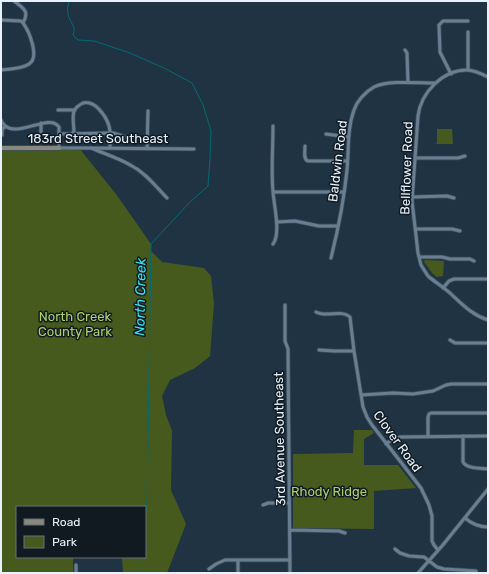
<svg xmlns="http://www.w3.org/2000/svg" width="489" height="574" font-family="Rubik,sans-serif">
	<rect width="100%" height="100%" fill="#203343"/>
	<path fill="#475a1e" d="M437,129H452L453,144H436L437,142Z
		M1,148H79L116,194L151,244V251L162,262L204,268L211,276L214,304L210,356L195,368L170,380L162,396L166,415L172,431L171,490L186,524L167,573H123L122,557H145V507H17V557H73V573H1Z
		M425,260L444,261L443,276L437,277L432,273L424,262Z
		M354,430H372L374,433L364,439V465H398L416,488L374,491V529L293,528V454L353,453Z"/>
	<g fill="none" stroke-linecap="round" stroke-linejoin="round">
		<path stroke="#016b75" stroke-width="1" d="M69,1C68,5 67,10 68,14C69,22 77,26 73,35L78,40L94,41L130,53L166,69L192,83L203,105L211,131L210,159L208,186L190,202L151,244L147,506L145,512
			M139,573L140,557"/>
		<g stroke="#3d4f5d" stroke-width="4.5">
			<path id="street" d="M14,1C23,8 30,11 23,23
				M1,20L21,21L23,23
				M405,50L407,53L408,83
				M1,70C10,69 22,69 29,64C40,57 29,31 23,23
				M468,70V32
				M451,74L440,52L439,25L443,21H468
				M488,77C482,74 474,70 467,70C443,70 421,92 418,116L412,201L418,253L421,265L428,276C435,282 443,287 450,293C462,304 472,315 488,320
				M58,110H75
				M1,120C11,144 49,111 59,127V148H79L194,149
				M273,126C273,148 271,170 273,192C274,205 281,234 273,244
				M74,133C74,127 72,117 74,111C76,107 79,105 83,103C95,100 106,116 109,126C111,133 110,141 110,148
				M41,134V123
				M59,134L113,133L126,137
				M326,134L348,137
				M2,135V130L5,126
				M305,146C305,151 303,159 308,161H347
				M91,148C105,154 119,158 132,166C146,173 156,187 167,198
				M147,149L148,111
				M415,158H458L465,156
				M273,192H344
				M412,197L447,196L454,198
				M277,222L295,221L319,226H338
				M415,229H452L460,231
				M419,257H442L450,259H470L474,261
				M331,258C338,230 344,200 347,170C349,150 347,129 354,110C357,101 365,92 374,87C388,80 418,83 435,83
				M443,288L449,281L454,279H488
				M285,305V341L288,349L290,573
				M316,312C326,318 342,309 350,317L354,351L363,407L367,417L372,425L421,488L429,505L432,516V541L434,545L438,550
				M450,340L455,343H488
				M319,350L334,351H354
				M361,395L393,393L413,394L433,391L446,385L451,384H488
				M463,436V462C467,469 480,468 488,469
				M428,437V417L429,414L431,413H488
				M386,444L394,438L401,437L488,436
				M263,505L268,503H289
				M465,518C472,524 478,527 488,527
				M290,530L339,531L345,533
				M395,549L400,553L409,556L424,557L437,567L444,569L476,571
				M76,565V573
				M209,569L216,564L225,560H290
				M238,573V560
				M418,573L442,546L488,489"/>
		</g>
		<g stroke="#3d4f5d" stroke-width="5.5">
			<path id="secondary" d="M1,148H59"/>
		</g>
		<use href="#street" stroke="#687e91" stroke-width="3"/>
		<use href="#secondary" stroke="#88887f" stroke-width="4"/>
	</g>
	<g text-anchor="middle" stroke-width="3" stroke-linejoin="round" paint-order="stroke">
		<g font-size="13" fill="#e6f2fd" stroke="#111a21">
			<text x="98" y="143">183rd Street Southeast</text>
			<text transform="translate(337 161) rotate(-83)" y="5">Baldwin Road</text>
			<text transform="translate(406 168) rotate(-88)" y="5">Bellflower Road</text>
			<text transform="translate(279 439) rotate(-91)" y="5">3rd Avenue Southeast</text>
			<text transform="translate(398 441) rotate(54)" y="5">Clover Road</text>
		</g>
		<g font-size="13" fill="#aed16e" stroke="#111a21">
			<text x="75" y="321">North Creek<tspan x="75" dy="15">County Park</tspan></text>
			<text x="329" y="496">Rhody Ridge</text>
		</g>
		<g font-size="14" font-style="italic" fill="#3ae3f5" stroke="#111a21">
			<text transform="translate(140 297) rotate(-89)" y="5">North Creek</text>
		</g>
	</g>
	<rect width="489" height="574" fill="none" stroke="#e6f2fd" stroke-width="4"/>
	<rect x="16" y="506" width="130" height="52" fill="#111a21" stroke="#667079"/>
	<rect x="24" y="519" width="20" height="6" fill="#88887f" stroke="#667079"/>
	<text x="52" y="526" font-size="12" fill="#e6f2fd">Road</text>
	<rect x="24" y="536" width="20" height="12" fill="#475a1e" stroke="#667079"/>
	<text x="52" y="546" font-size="12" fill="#e6f2fd">Park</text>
</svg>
